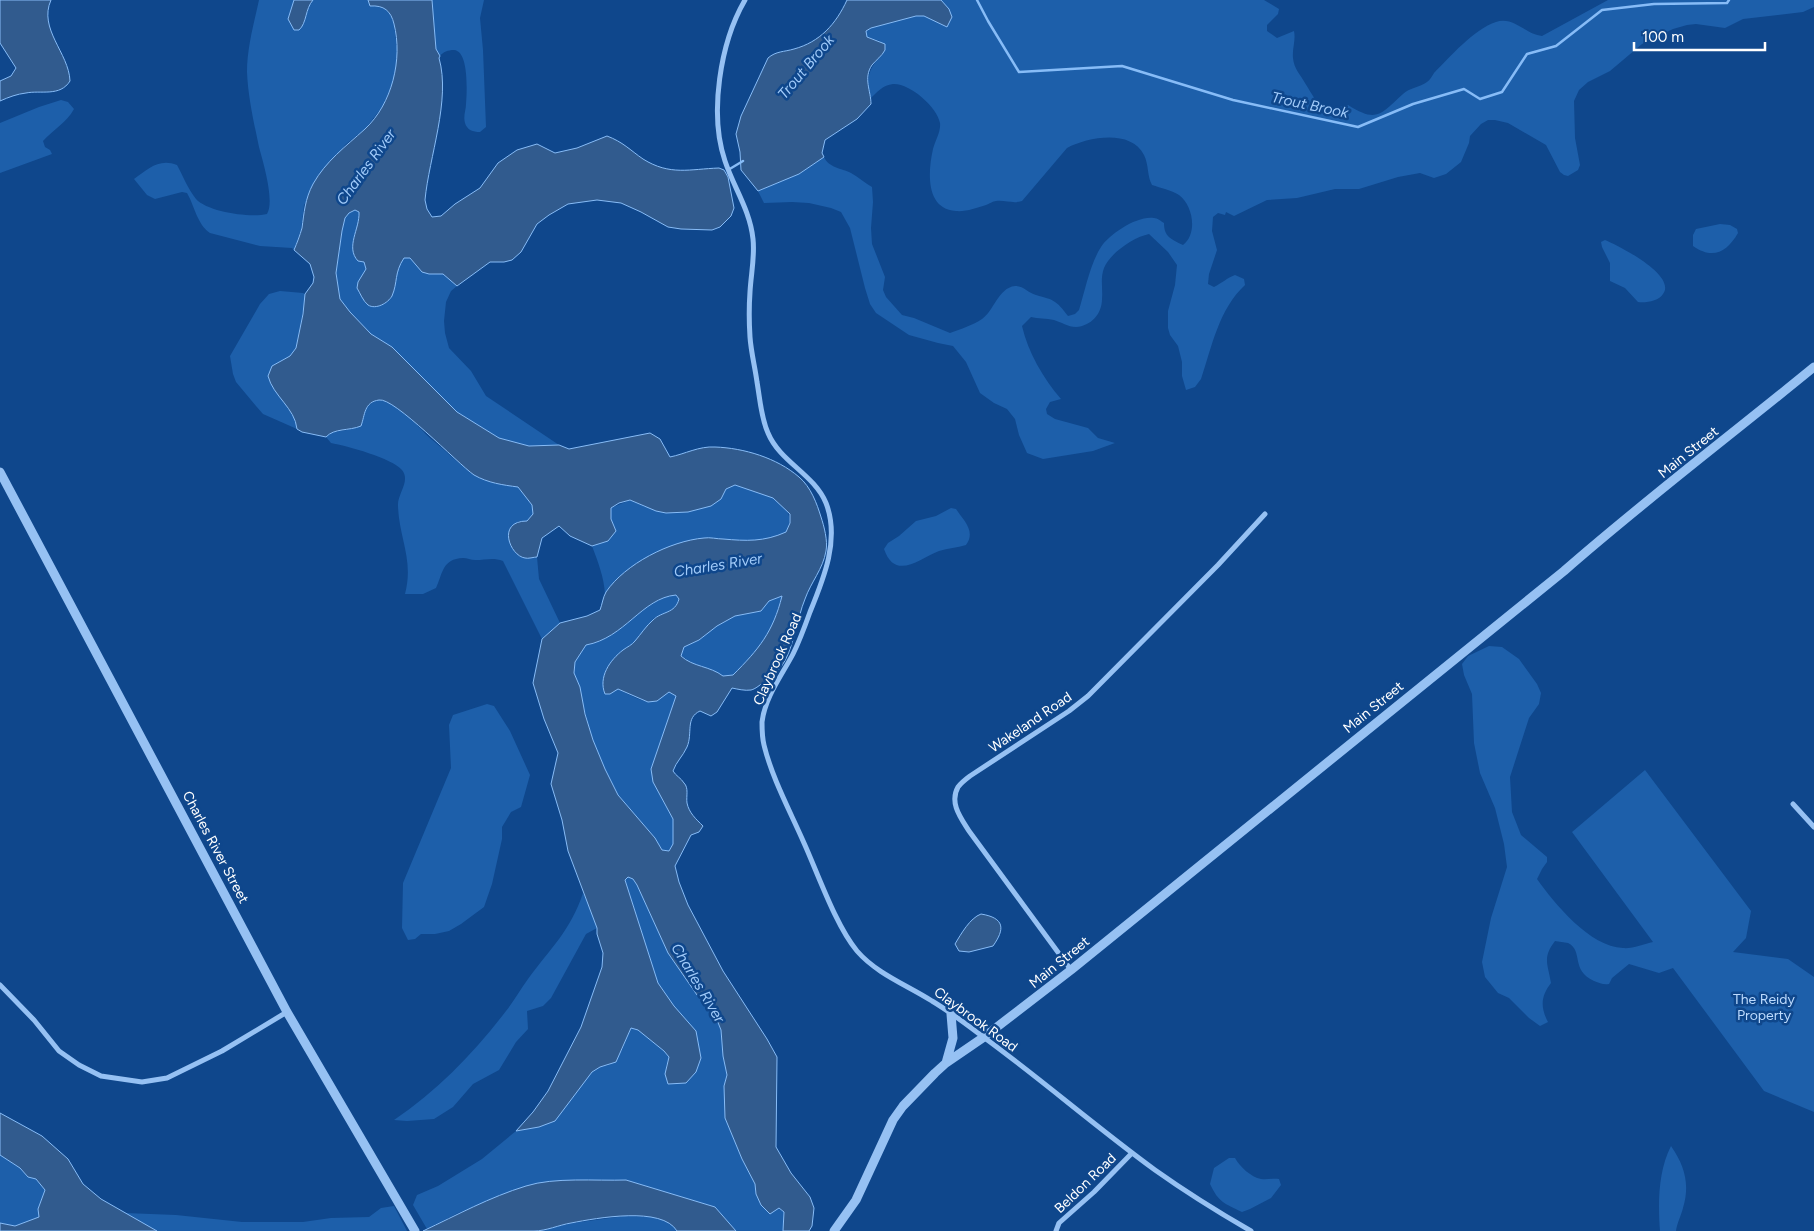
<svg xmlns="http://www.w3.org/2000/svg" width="1814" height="1231" font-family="Figtree,sans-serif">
	<rect width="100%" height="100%" fill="#0f478c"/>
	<path fill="#1d5faa" d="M259,0H294L288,19L304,23L310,3L313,0H368L370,6H380L386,9L391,15L394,25L398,55L393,83L382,107L366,128L345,145L304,205L301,230L294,250L292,248L260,246L210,233C197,224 195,207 187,193L182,192L155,199L147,195L134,179C148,169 159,158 177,165C183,176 188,189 196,199C208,212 250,218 267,214C275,201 263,162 259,147C254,123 248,97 247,72C247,48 254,23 259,0Z
		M432,0H484L480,18L483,50L486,127L480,132C473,132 467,130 465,123C463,116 466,110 466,104C467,92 469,51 454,50C448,50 443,52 440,56L436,49Z
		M941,0H1264L1279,9L1278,14L1267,25V31L1277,38L1294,31C1296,40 1292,49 1293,58C1294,69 1300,74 1305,83C1319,105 1319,113 1348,105C1377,123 1380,115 1403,94C1409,88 1420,87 1427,82C1430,80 1432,76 1434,73C1450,57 1474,29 1496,22C1514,16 1526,35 1542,36L1608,0H1814V7L1803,12L1743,19L1725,28L1696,24L1687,25L1673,29L1642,44L1610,71L1588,82L1579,90L1574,101L1575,138L1580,165L1578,170L1568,176L1564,175L1560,172L1546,145L1508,123L1495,120H1488L1481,124L1470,136L1469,143L1461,162L1446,174L1434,178L1420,173L1398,177L1359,189H1335L1297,198L1267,200L1234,216L1226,212L1225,215L1218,213L1213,217L1212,231L1217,250L1209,274L1208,284L1214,287C1222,283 1227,278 1235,275L1244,279L1245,285C1219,309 1212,346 1201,379L1195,387L1186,390L1182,376V362L1178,346L1170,335L1168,328V311L1175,285L1177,265L1168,252L1149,234C1134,237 1110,253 1104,268C1100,279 1103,288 1102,299C1102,314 1091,326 1076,327C1068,327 1061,322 1054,320C1046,318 1038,319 1031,317L1022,326C1028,352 1043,378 1061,399L1050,402L1046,409L1047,414L1055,419L1088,428L1098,438L1115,443L1093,451L1043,459L1027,453L1019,435L1015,419L1007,409L994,403L980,393L966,362L953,346L938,343L909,335L876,313L870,304L865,288L850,228L841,212L831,208L809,203L792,202L764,203L758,191L799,174L824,157C829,168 841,168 851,173C858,177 865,183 872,187L873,202L871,228L872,244L885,277L883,290L886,297L902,315L914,318L950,333C961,329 973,325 982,319C994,311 998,288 1015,286C1024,286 1028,293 1036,295C1054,300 1056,300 1068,316L1075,314L1079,310C1085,291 1090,264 1101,247C1109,234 1138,215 1154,218C1157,218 1161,221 1164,223C1164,237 1171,239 1183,245C1198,234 1193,205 1179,195C1171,190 1161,188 1152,185C1147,176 1149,165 1144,155C1131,129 1088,137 1067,148L1022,201C1013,204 1006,200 996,201C993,201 989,204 986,205C977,208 965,212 956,211C925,209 928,171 933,149C935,141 941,132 940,123C937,107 910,83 893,84C883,85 877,92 871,98C865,80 869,66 883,54L880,41L867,37L866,31L871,28L916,16H924L944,3Z
		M61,100L68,102L74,109C67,122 53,130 43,141L45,147L50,150L52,154L0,173V123L39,107Z
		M355,210L359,212V221L352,246L358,261L364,262L366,269L358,282L394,289L398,266L404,258H410L437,274H443L457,286L451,291L446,302L444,321L445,333L449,348L471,371L486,396L559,445L529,446L499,438L457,412L392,347L371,334L350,312L340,299L336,273L342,231L345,218L349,213Z
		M1720,224L1730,225L1737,229L1738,233C1727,252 1713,260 1693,246V235L1696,229Z
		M1605,240C1619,246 1677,275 1663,294C1659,301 1646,303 1638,302L1625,288L1610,281V263L1602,247L1601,242Z
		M280,291L303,293L306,295L296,348L290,356L279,362L287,407L296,421L297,429L263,414L256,406L236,382L233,374L230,356L260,304L269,294Z
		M379,399C400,403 416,425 431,439C445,450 459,464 473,474C487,483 502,485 518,487L532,505L533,514L527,521H518L525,558L537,557L539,579L560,623L542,639L503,561C493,557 486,560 475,560C471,560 467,558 463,558C442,559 443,573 436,588L423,594H405C414,560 399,538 398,506C397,494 411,481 402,470C392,458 347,446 331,443L326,437C332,430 338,432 347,430C352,429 358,425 362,422C364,409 368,404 379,399Z
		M735,485C757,491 802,501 786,532L768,540H739L616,580L605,594C604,577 598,562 592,546L608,541L616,531L611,519V508L630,500L645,507L721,499L726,489Z
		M951,508L956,509C964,521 976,531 966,545C957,548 948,548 939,551C919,559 895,581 884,549L888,543L899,536L916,521L936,516Z
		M676,595L679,599L677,606L672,611L654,618L635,642L622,651L610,694L617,689C641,699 646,709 669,691L676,696L672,711L662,799L673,819V844L669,851L662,850L655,838L618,795L605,769L593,740L574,673L575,662L586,645C624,639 641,599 676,595Z
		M782,596L771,631L755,652L733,675L723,676C710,666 693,667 681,655L684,647L699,640L717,626L735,616L761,611L769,601Z
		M1489,646L1502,647L1519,659L1537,684L1541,693L1539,704L1529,718L1510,777L1512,812L1521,835L1547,857V862L1542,869L1537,879C1554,903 1590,947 1623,948C1632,949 1644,944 1653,942L1572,832L1645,770L1751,911L1746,938L1733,952L1788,959L1814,977V1112L1764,1091L1673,968L1659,973L1629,964L1612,978L1609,984C1603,985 1600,983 1594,981C1570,970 1584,951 1568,943C1564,942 1559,942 1555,941C1542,958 1548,964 1551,983C1541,996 1540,1007 1548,1022L1540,1026L1529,1018L1509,998L1498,993L1485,977L1482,962L1491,918L1507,867L1504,844L1495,808L1480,773L1474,743L1472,694L1464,675L1462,664L1468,656Z
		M487,704L494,706L510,731L530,775L521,807L511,812L502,827V839L492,884L484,907L461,924L449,931L435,934H421L415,939L408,940L402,928L403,883L451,768L449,725L453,715Z
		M628,877L633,879L637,885L668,953L697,995L711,1005L721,1030L723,1056L727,1075L724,1086L725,1118L742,1159L755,1184L756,1194L784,1212L783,1222V1231H736L715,1207L626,1180L560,1181L527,1186L458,1213L427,1229L413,1205L417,1195L438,1186L482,1159L516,1131L539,1127L578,1089L592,1072L600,1067L609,1065L622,1050L631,1028L638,1029L664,1051L669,1057L666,1067L668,1083L674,1006L658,983L625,880Z
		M583,893L592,911L597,928L586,934L551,998L543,1006L527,1011L528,1029L516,1042L499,1070L473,1084L453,1107L434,1119L407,1121L394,1120C438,1090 474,1053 506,1011C514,1001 520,990 528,979C550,949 571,930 583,893Z
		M1671,1146C1685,1166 1690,1185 1683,1208C1681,1216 1677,1223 1676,1231H1660C1658,1204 1658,1171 1671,1146Z
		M0,1155L20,1168L28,1177L36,1179L45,1190L38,1209L39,1217L15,1226L0,1223Z
		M1229,1158H1235C1240,1167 1251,1177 1261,1179C1267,1180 1273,1178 1279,1179L1281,1185L1271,1198L1250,1209L1242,1212C1224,1203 1219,1203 1210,1184L1214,1168Z
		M394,1206L407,1231H157L133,1218L125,1213L176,1215L242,1222H303L331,1218L369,1217L381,1208Z
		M625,1216C643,1217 667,1214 677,1231H537L573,1223Z"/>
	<path fill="#315b8e" stroke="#87bcf7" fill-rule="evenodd" d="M0,0H51C38,29 69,53 70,81C60,97 41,90 26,93C17,94 9,97 0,101V81L11,76L16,68L0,43Z
		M294,0H313C305,9 307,23 299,30H294L288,19Z
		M368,0H432L436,49L440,56L439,58C451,100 429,157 425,200L427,209L432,217L441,216L455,204L480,188L498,163L517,150L537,144L555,153L577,148L607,136C623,142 630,150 643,159C670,176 690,169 719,168L724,170L728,177L734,208L731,216L720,227L712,230L681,229L668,227L641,212L621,203L597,200L568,204L549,215L537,224L521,252L512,260L504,262H490L457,286L443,274H429L422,272L410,258H404C394,273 398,282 392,296C388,303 376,310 368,305C363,301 360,293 357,288L358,282L366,269L364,262L358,261C345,247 360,229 359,212L355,210L349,213L345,218L342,231L336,273L340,299L350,312L371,334L392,347L457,412L499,438L529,446L559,445L569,449L650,433L660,439L670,457C685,454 699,446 715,447C744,448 777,458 799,477C811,487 817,504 821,517C824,526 828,541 826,551C823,569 811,582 805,599C797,618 793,652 781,667C777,672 771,676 767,680C762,683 756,689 751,690C745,691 737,689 732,688L717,712L711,716L700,711C685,718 693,733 687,747C683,756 676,762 673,771C676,776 681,778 684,783C689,788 686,796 687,803C689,813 696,819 703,826L699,832L691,835L675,866L679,882L688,905L723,971L767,1039L777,1057L776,1147L791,1173L810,1197L814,1208L812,1226L809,1231H783L784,1212L779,1208L770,1214L761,1205L756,1194L755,1184L742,1159L725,1118L724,1086L727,1075L723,1056L721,1030L711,1005L697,995L668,953L637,885L633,879L628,877L625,880L658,983L674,1006L696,1031L701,1058L696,1072L686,1083L668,1084L665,1074L669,1057L664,1051L638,1030L631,1028L616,1062L600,1067L592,1072L555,1121L539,1127L516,1131L533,1112L548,1091L581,1027L602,967L603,953L597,934V928L568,851L562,820L551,784L558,753L544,719L533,683L542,639L560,623L587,616L600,610C602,605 603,597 606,592C625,564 670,541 704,538C710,537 717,539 723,539C746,541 764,542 786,532L790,523V514L773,498L735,485L726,489L721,499L711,506L688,512L666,513L656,511L630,500L619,503L611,508V519L616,531L608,541L592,546L570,536L559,526L542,538L537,557C534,557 528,559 525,558C510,556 496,521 527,521L533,514L532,505L518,487C503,485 488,483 474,475C457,463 394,397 379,400C364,402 365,415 361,426C349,431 334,428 326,437L302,432L297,429C295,408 273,396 268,376L272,366L290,356L296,348L303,314L305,294L313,283L314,277L310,264L294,250C297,243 300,235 302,228C304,213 305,199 313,184C326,161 345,147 365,129C392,104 403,59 394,24C391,11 384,5 370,6ZM676,595L679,599C675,614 662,611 653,620C646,626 641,634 635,641C632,645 627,647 623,650C610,660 598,677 605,694H610L618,689L648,702L657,701L669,692L676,696L651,769L653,782L673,819V844L669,851L662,850L655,838L618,795L605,769L593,740L585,714L580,687L574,673L575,662L586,645C625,638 642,598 676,595ZM782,596C773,632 759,649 733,675L723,676C710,666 693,667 681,656L684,647L699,640L717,626L735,616L761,611L769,601Z
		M847,0H941L949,9L952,17L947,27L924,16H916L871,28L866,31L867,37L885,44V50C882,56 876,60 872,65C863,78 871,91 871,104L857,119L825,140L822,153L824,157L799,174L758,191L741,170L740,152L736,134L741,116L768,58C776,51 784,52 794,49C820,42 836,24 847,0Z
		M981,914C1005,918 1005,929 993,946L969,952L959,951L955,944C961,934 970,918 981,914Z
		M0,1113L42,1136L68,1159L83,1184L101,1199L157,1231H0V1223L15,1226L39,1217L38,1209L45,1190L36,1179L28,1177L20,1168L0,1155Z
		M626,1180L715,1207L736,1231H677C662,1206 597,1218 571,1223C559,1225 546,1231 534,1231C497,1231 460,1231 423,1231C457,1215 490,1197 526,1186C554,1177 596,1181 626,1180Z"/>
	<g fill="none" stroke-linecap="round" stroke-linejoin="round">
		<path stroke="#87bcf7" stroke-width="2.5" d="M977,0L988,21L1019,72L1122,66L1233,100L1358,127L1413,104L1464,89L1480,99L1502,92L1527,54L1556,46L1602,10L1654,4L1727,3L1729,0
			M728,170L743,161"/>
		<path stroke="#96c1f3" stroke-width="5" d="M745,0C720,43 709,114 725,161C734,188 750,210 753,239C755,256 751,274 750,292C749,306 749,322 750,337C751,352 755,367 757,382C760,399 761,418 768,433C780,462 814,474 826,503C840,539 824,578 810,612C805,626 800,640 793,654C782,675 765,697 762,722C762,730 762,737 764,745C772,778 790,811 804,843C818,874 836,926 857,951C877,974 907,985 932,1001C949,1011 966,1024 982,1036C1041,1079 1096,1127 1155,1170C1186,1192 1218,1212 1251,1231
			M1793,804L1814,827
			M1071,970L969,831C961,818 949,803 958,787C961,783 966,779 970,776L1069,711L1088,696L1218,565L1265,514
			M0,985L34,1020L59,1051L79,1065L101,1076L142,1082L167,1078L222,1051L287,1012
			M1056,1231L1059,1223L1094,1192L1132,1153"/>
		<path stroke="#96c1f3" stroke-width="9" d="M0,472L287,1012L415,1231
			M946,1063L953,1038L951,1014
			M834,1231L856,1200L893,1120L903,1106L935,1073L946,1063L984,1037L1071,970L1564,571C1645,500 1731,435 1814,367"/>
	</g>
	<g text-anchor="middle" stroke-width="5" stroke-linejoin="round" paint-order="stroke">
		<g font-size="14" fill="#fff" stroke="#0f478c">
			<text transform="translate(1688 452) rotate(-39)" y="5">Main Street</text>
			<text transform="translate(777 659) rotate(-66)" y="5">Claybrook Road</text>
			<text transform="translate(1373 707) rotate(-39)" y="5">Main Street</text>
			<text transform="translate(1030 722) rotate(-34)" y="5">Wakeland Road</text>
			<text transform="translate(216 847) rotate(62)" y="5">Charles River Street</text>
			<text transform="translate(1059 962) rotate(-39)" y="5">Main Street</text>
			<text transform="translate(976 1019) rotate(36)" y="5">Claybrook Road</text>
			<text transform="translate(1085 1183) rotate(-44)" y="5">Beldon Road</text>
		</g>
		<g font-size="14" fill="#bddbfe" stroke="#0f478c">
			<text x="1764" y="1004">The Reidy<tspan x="1764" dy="16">Property</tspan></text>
		</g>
		<g font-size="15" font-style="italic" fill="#a1cbfa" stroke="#0f478c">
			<text transform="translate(806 67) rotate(-50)" y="5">Trout Brook</text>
			<text transform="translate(1310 105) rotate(12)" y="5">Trout Brook</text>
			<text transform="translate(366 167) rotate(-54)" y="5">Charles River</text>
			<text transform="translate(718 565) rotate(-9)" y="5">Charles River</text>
			<text transform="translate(698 983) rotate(59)" y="5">Charles River</text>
		</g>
	</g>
	<path d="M1634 42v8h131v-8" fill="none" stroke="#ffffff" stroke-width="2.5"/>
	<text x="1642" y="42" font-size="15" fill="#ffffff" stroke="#0f478c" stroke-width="4" paint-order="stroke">100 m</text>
</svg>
